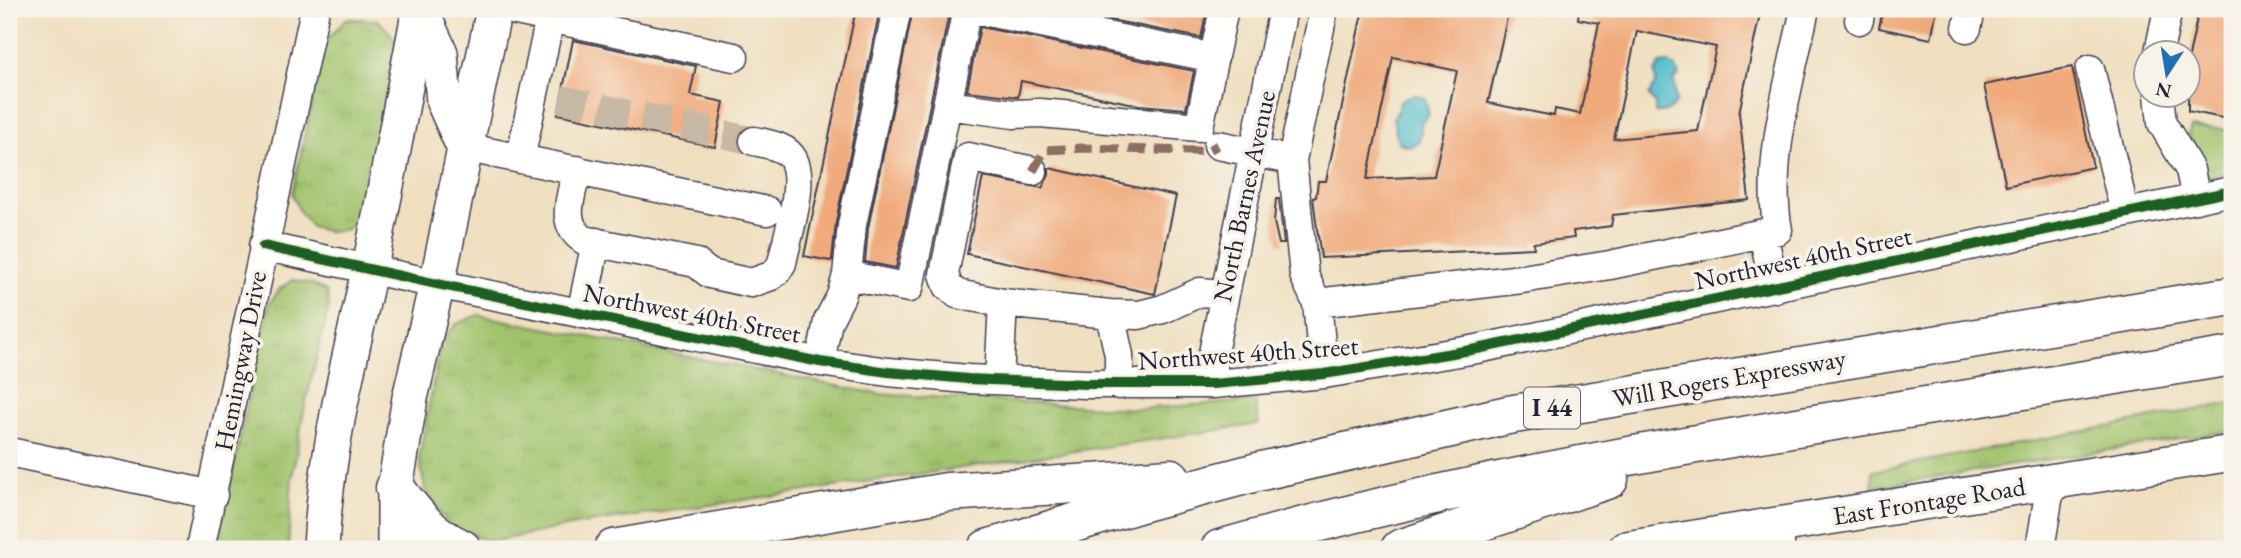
<svg xmlns="http://www.w3.org/2000/svg" width="2241" height="558" font-family="'EB Garamond',serif">
	<defs>
		<pattern id="grass-tufts" width="24" height="20" patternUnits="userSpaceOnUse" patternTransform="scale(1.75)"><rect width="24" height="20" fill="#a0c36c"/><path d="M3 7l-1-3M5 7V3M7 7l1-3M15 17l-1-3M17 17v-4M19 17l1-3" fill="none" stroke="#8aa75e"/></pattern>
	</defs>
	<rect width="100%" height="100%" fill="#f7f3e8"/>
	<filter id="ink" filterUnits="userSpaceOnUse"><feTurbulence type="fractalNoise" baseFrequency=".0143" numOctaves="2"/><feDisplacementMap in="SourceGraphic" scale="14" xChannelSelector="R" yChannelSelector="G"/><feConvolveMatrix kernelMatrix="1 2 1 2 8 2 1 2 1" color-interpolation-filters="sRGB"/></filter>
	<filter id="wash" filterUnits="userSpaceOnUse"><feTurbulence type="fractalNoise" baseFrequency=".00686" numOctaves="4" result="noise"/><feDisplacementMap in="SourceGraphic" scale="28" xChannelSelector="R" yChannelSelector="G"/><feGaussianBlur stdDeviation="1.57" result="paint"/><feColorMatrix in="noise" values="0 0 0 0 0 0 0 0 0 0 0 0 0 0 0 0 0 1.4 0 .05"/><feComposite in="paint" operator="in"/></filter>
	<g filter="url(#wash)">
		<rect width="100%" height="100%" fill="#f0dfbf"/>
		<path fill="url(#grass-tufts)" stroke="#617254" stroke-width="2" d="M346,19L378,20L391,34L400,51L364,212L348,229L330,232L312,227L300,212L292,194L325,42Z
			M2191,127L2232,130V172L2210,177L2203,173L2188,134Z
			M292,280L312,284L327,292L329,307L305,405L292,478L288,549H216L269,304L280,289Z
			M478,315L878,394L1137,409L1255,401L1259,424L575,525L490,542L452,528L426,494L419,458L441,342L456,324Z
			M2232,403V431L1872,487L1873,471Z"/>
		<path fill="#52becb" stroke="#3a7083" stroke-width="2" d="M1668,63L1676,67L1679,75L1674,80L1676,103L1668,111L1655,113V103L1649,96L1656,83L1655,72L1660,64Z
			M1416,95L1425,98L1429,115L1421,123C1422,140 1418,153 1398,142L1393,118L1399,109L1400,101L1406,97Z"/>
		<g id="blocks">
			<path fill="#f0aa7b" fill-rule="evenodd" d="M856,9H880L836,222L832,260L830,261L804,256Z
				M913,9H950L896,268L865,262L868,228Z
				M1055,9H1207L1201,38Z
				M1363,9H1509L1488,103L1554,116L1555,109L1580,114L1599,23L1578,19L1579,9H1761L1739,113L1749,200L1613,215L1611,226L1573,231L1574,238L1533,243L1534,248L1321,258L1313,198L1316,197L1318,181H1326ZM1637,31L1716,47L1698,131L1614,139ZM1393,57L1457,71L1434,176L1367,179Z
				M1883,9H1937L1931,39L1879,28Z
				M2199,9L2232,15V120L2188,111V61Z
				M980,27L1194,71L1186,109L1139,105L1021,81L1018,97L967,91Z
				M573,40L696,66L690,95L724,102L715,147L558,114Z
				M2072,67L2093,167L2006,186L1984,85Z
				M1049,168L1176,196L1155,294L967,254L983,177L1042,188L1049,175Z
				M1276,199H1279L1284,244H1279L1274,222Z"/>
		</g>
	</g>
	<g filter="url(#ink)">
		<use href="#blocks" fill-opacity="0" stroke="#413e4f" stroke-width="2"/>
		<g fill="none" stroke-linecap="round" stroke-linejoin="round">
			<path stroke="#c7b9a5" stroke-width="28" stroke-dasharray="28 14" stroke-linecap="butt" d="M560,99L754,141"/>
			<g stroke="#413e4f" stroke-width="31">
				<path id="minor" d="M507,9L734,57
					M973,9L1214,58
					M1859,20L1861,9
					M1967,28L1971,9
					M2159,52L2168,9
					M2090,69L2125,213
					M2159,94L2162,123L2190,170L2196,199
					M947,105L1014,114L1040,113L1199,127L1224,9
					M1218,145L1292,160L1304,275L1317,303L1324,374
					M464,147L767,211
					M520,159L550,18
					M1292,160L1324,9
					M577,170C572,195 558,223 584,240L696,263L710,274L751,283L771,276L777,271L782,263C787,236 806,183 793,159C786,146 767,144 754,141
					M1033,171L968,157L944,274L948,286L957,294L1003,303L1110,314L1139,315L1163,309L1200,292L1224,294
					M1763,234L1775,288
					M263,246L437,284L820,362L888,372L968,379L1085,384H1213L1324,374L1477,349L2232,191
					M847,275L909,288L967,9
					M1317,303L1522,279L1610,265L1778,230C1765,162 1791,76 1805,9
					M581,314L596,242
					M1110,314L1119,355V385
					M820,362L828,321L841,296L847,275L852,225L897,9
					M999,380L1003,303
					M1213,384V353L1283,9
					M9,452L213,495
					M1780,525V549
					M200,549L315,9
					M2040,549L2051,482"/>
			</g>
			<g stroke="#413e4f" stroke-width="38">
				<path id="major" d="M420,9L440,53L444,102L464,147
					M321,549C325,455 349,363 369,271C387,184 403,96 420,9
					M395,549V488L410,398L437,284L494,9
					M1626,549L2232,453"/>
			</g>
			<g stroke="#413e4f" stroke-width="41">
				<path id="highway" d="M395,488C417,516 428,533 462,549
					M613,549L947,492L1171,478
					M987,549L1144,502L1257,472L1508,415L2232,296
					M1220,549C1425,490 1635,453 1846,419C1975,398 2103,377 2232,356
					M1400,549L1609,479"/>
			</g>
			<use href="#minor" stroke="#fff" stroke-width="28"/>
			<use href="#major" stroke="#fff" stroke-width="35"/>
			<use href="#highway" stroke="#fff" stroke-width="38"/>
			<path stroke="#8d6e63" stroke-width="9" stroke-dasharray="18 9" stroke-linecap="butt" d="M1033,171L1045,150L1083,148L1196,151H1207L1218,145"/>
			<g stroke="#f7f3e8" stroke-width="15">
				<path id="cycleway" d="M263,246L437,284L820,362L888,372L968,379L1085,384H1213L1324,374L1477,349L2232,191"/>
			</g>
			<use href="#cycleway" stroke="#1b5e20" stroke-width="10"/>
		</g>
	</g>
	<g text-anchor="middle" stroke-width="7" stroke-linejoin="round" paint-order="stroke">
		<rect fill="#f7f3e8" stroke="#62616f" stroke-width="2" x="1524" y="387.5" width="56" height="41" rx="5"/>
		<g font-size="24" font-weight="bold" fill="#22223b">
			<text x="1552" y="416">I 44</text>
		</g>
		<g font-size="26" fill="#22223b" stroke="#f7f3e8">
			<text transform="translate(1244 196) rotate(-78)" y="9">North Barnes Avenue</text>
			<text transform="translate(1803 258) rotate(-12)" y="9">Northwest 40th Street</text>
			<text transform="translate(692 313) rotate(11)" y="9">Northwest 40th Street</text>
			<text transform="translate(1248 353) rotate(-4)" y="9">Northwest 40th Street</text>
			<text transform="translate(240 361) rotate(-79)" y="9">Hemingway Drive</text>
			<text transform="translate(1729 378) rotate(-10)" y="9">Will Rogers Expressway</text>
			<text transform="translate(1929 501) rotate(-9)" y="9">East Frontage Road</text>
		</g>
	</g>
	<rect width="2241" height="558" fill="none" stroke="#f7f3e8" stroke-width="35"/>
	<g transform="translate(2167 74) rotate(192)"><circle r="33" fill="#f7f3e8" stroke="#a29fa3" stroke-width="2"/>
	<path d="M0-5L12 26L0 18L-12 26Z" fill="#1f6fb2"/>
	<text y="-10" font-size="19" font-weight="bold" text-anchor="middle" fill="#22223b">N</text>
	</g>
</svg>
